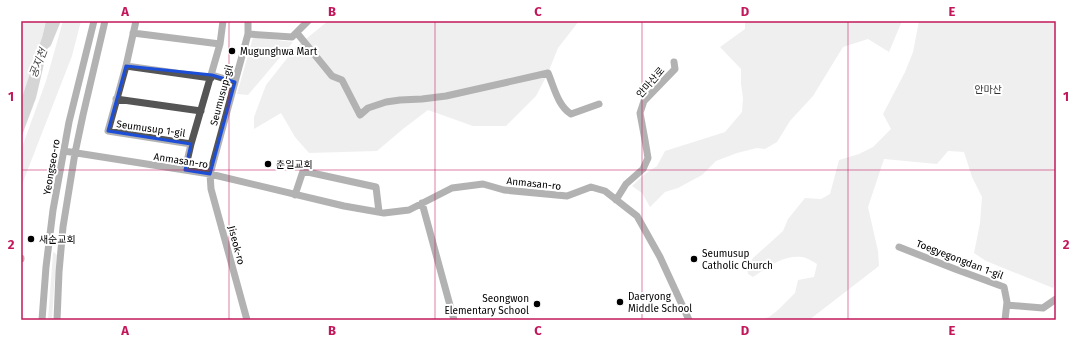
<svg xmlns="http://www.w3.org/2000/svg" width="1077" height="341" font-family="'Fira Sans','Noto Sans KR',sans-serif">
	<rect width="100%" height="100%" fill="#fff"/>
	<path fill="#dcdcdc" d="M24,21H46L42,38L21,100V31Z
		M63,21H81L72,56L21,187V150L46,81Z
		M328,21H579L558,48L548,73L536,96L506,126H473L428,110L403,129L377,151L309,153L295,137L281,113L254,129V117L266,85L296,47Z
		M745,21H902L889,52L868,39L843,47L813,96L790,121L777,142L765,149L757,148L737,153L716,161L702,175L678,188L665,192L650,207L642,193L632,186L646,173L657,166L665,151L725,132L742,112L743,98L741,84V69L720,47L745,29Z
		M919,21H1056V282L1053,288L986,261L974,253L980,223L982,197L972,177L964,152L948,151L937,164L884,159L868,207L878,251L879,266L809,320H760L769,317L778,310L795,293L798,280L814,277L817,264C812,261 807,258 802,257C782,255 769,267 753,277L748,274L747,269L753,258L783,231L788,219L805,198L821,199L830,194L839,160L859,154L873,147L891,129L883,114L905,72L913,52Z
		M253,37L293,42L248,95L237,94Z
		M54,252L57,255L54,289L52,320H48L53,253Z"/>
	<path fill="#a3a3a3" d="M46,21H54L36,98L21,138V100L42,38Z"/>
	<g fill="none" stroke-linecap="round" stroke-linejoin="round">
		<path stroke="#a3a3a3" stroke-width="11" d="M46,43L55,21"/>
		<path stroke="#555" stroke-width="7" d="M136,21L126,66L108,131L191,144L220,44L223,21
			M133,33L220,44
			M297,33L332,76L342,80L360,115L368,108L386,102L400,100L422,99L446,96L548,73C554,87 558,106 571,114L599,104
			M248,34L292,37L308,21
			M126,66L211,78
			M212,75L235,82
			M116,99L201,111
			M64,151L210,174L344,206L384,213L409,210L452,188L483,184L504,190L567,196L591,187L605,191L637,216L660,257L689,320
			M185,170L191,144
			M295,195L303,171L376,187L379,212
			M616,200L626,184L643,169L648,158L645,140L640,113L644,101L675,69L674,62
			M422,203L454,320
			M899,247L955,269L1004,287L1007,302L1005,320
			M21,258V259
			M1007,305L1043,308L1056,299
			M42,320L46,267L53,210L69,122L94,21
			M57,320L59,272L63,227L75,153L83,115L105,21
			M247,320L211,189L210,174L248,34V21"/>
	</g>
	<path d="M0 0H1077V341H0ZM126,66L212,75L235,82L210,174L185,170L191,144L108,131Z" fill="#fff" fill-opacity=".55" fill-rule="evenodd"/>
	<path fill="none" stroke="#1d4ed8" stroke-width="3" stroke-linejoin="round" d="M126,66L212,75L235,82L210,174L185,170L191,144L108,131Z"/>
	<path fill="none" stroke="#c2185b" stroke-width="1" stroke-opacity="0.55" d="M229,21V320M435,21V320M642,21V320M848,21V320M21,170H1056"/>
	<g fill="#000" stroke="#fff" stroke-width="1.5">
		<circle cx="232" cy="51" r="4"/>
		<circle cx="268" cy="164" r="4"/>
		<circle cx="31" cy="239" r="4"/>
		<circle cx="694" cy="259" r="4"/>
		<circle cx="620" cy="302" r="4"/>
		<circle cx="537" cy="304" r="4"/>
	</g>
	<g text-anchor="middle" stroke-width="4" stroke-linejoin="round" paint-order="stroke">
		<g font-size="10" fill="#000" stroke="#fff" text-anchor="start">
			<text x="240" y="55">Mugunghwa Mart</text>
			<text x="276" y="168">춘일교회</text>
			<text x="39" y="243">새순교회</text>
			<text x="702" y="257">Seumusup<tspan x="702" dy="12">Catholic Church</tspan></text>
			<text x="628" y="300">Daeryong<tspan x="628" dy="12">Middle School</tspan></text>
			<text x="529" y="302" text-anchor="end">Seongwon<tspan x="529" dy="12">Elementary School</tspan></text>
		</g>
		<g font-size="10" fill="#000" stroke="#fff">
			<text transform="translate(650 82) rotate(-49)" y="4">안마산로</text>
			<text transform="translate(221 95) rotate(-75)" y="4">Seumusup-gil</text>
			<text transform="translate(151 128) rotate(8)" y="4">Seumusup 1-gil</text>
			<text transform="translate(181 160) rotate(9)" y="4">Anmasan-ro</text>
			<text transform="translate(51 167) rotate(-80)" y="4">Yeongseo-ro</text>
			<text transform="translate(534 183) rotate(6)" y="4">Anmasan-ro</text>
			<text transform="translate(237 245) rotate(75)" y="4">Jiseok-ro</text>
			<text transform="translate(960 259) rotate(21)" y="4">Toegyegongdan 1-gil</text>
		</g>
		<g font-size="10" fill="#333" stroke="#fff">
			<text x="988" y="93">안마산</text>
		</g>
		<g font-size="11" font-style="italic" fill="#444" stroke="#fff">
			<text transform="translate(38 63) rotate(-68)" y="4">공지천</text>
		</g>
	</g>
	<rect width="1077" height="341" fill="none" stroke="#ffffff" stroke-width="44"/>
	<rect x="22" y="22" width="1033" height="297" fill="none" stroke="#c2185b" stroke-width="1.5"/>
	<g font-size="13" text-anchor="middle" font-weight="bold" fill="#c2185b">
		<text x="125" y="16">A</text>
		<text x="332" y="16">B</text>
		<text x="538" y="16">C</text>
		<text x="745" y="16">D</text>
		<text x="952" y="16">E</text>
		<text x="11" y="101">1</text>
		<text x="1066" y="101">1</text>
		<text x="11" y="249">2</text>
		<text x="1066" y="249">2</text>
		<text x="125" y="335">A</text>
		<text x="332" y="335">B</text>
		<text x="538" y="335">C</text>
		<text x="745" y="335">D</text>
		<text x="952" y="335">E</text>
	</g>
</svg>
